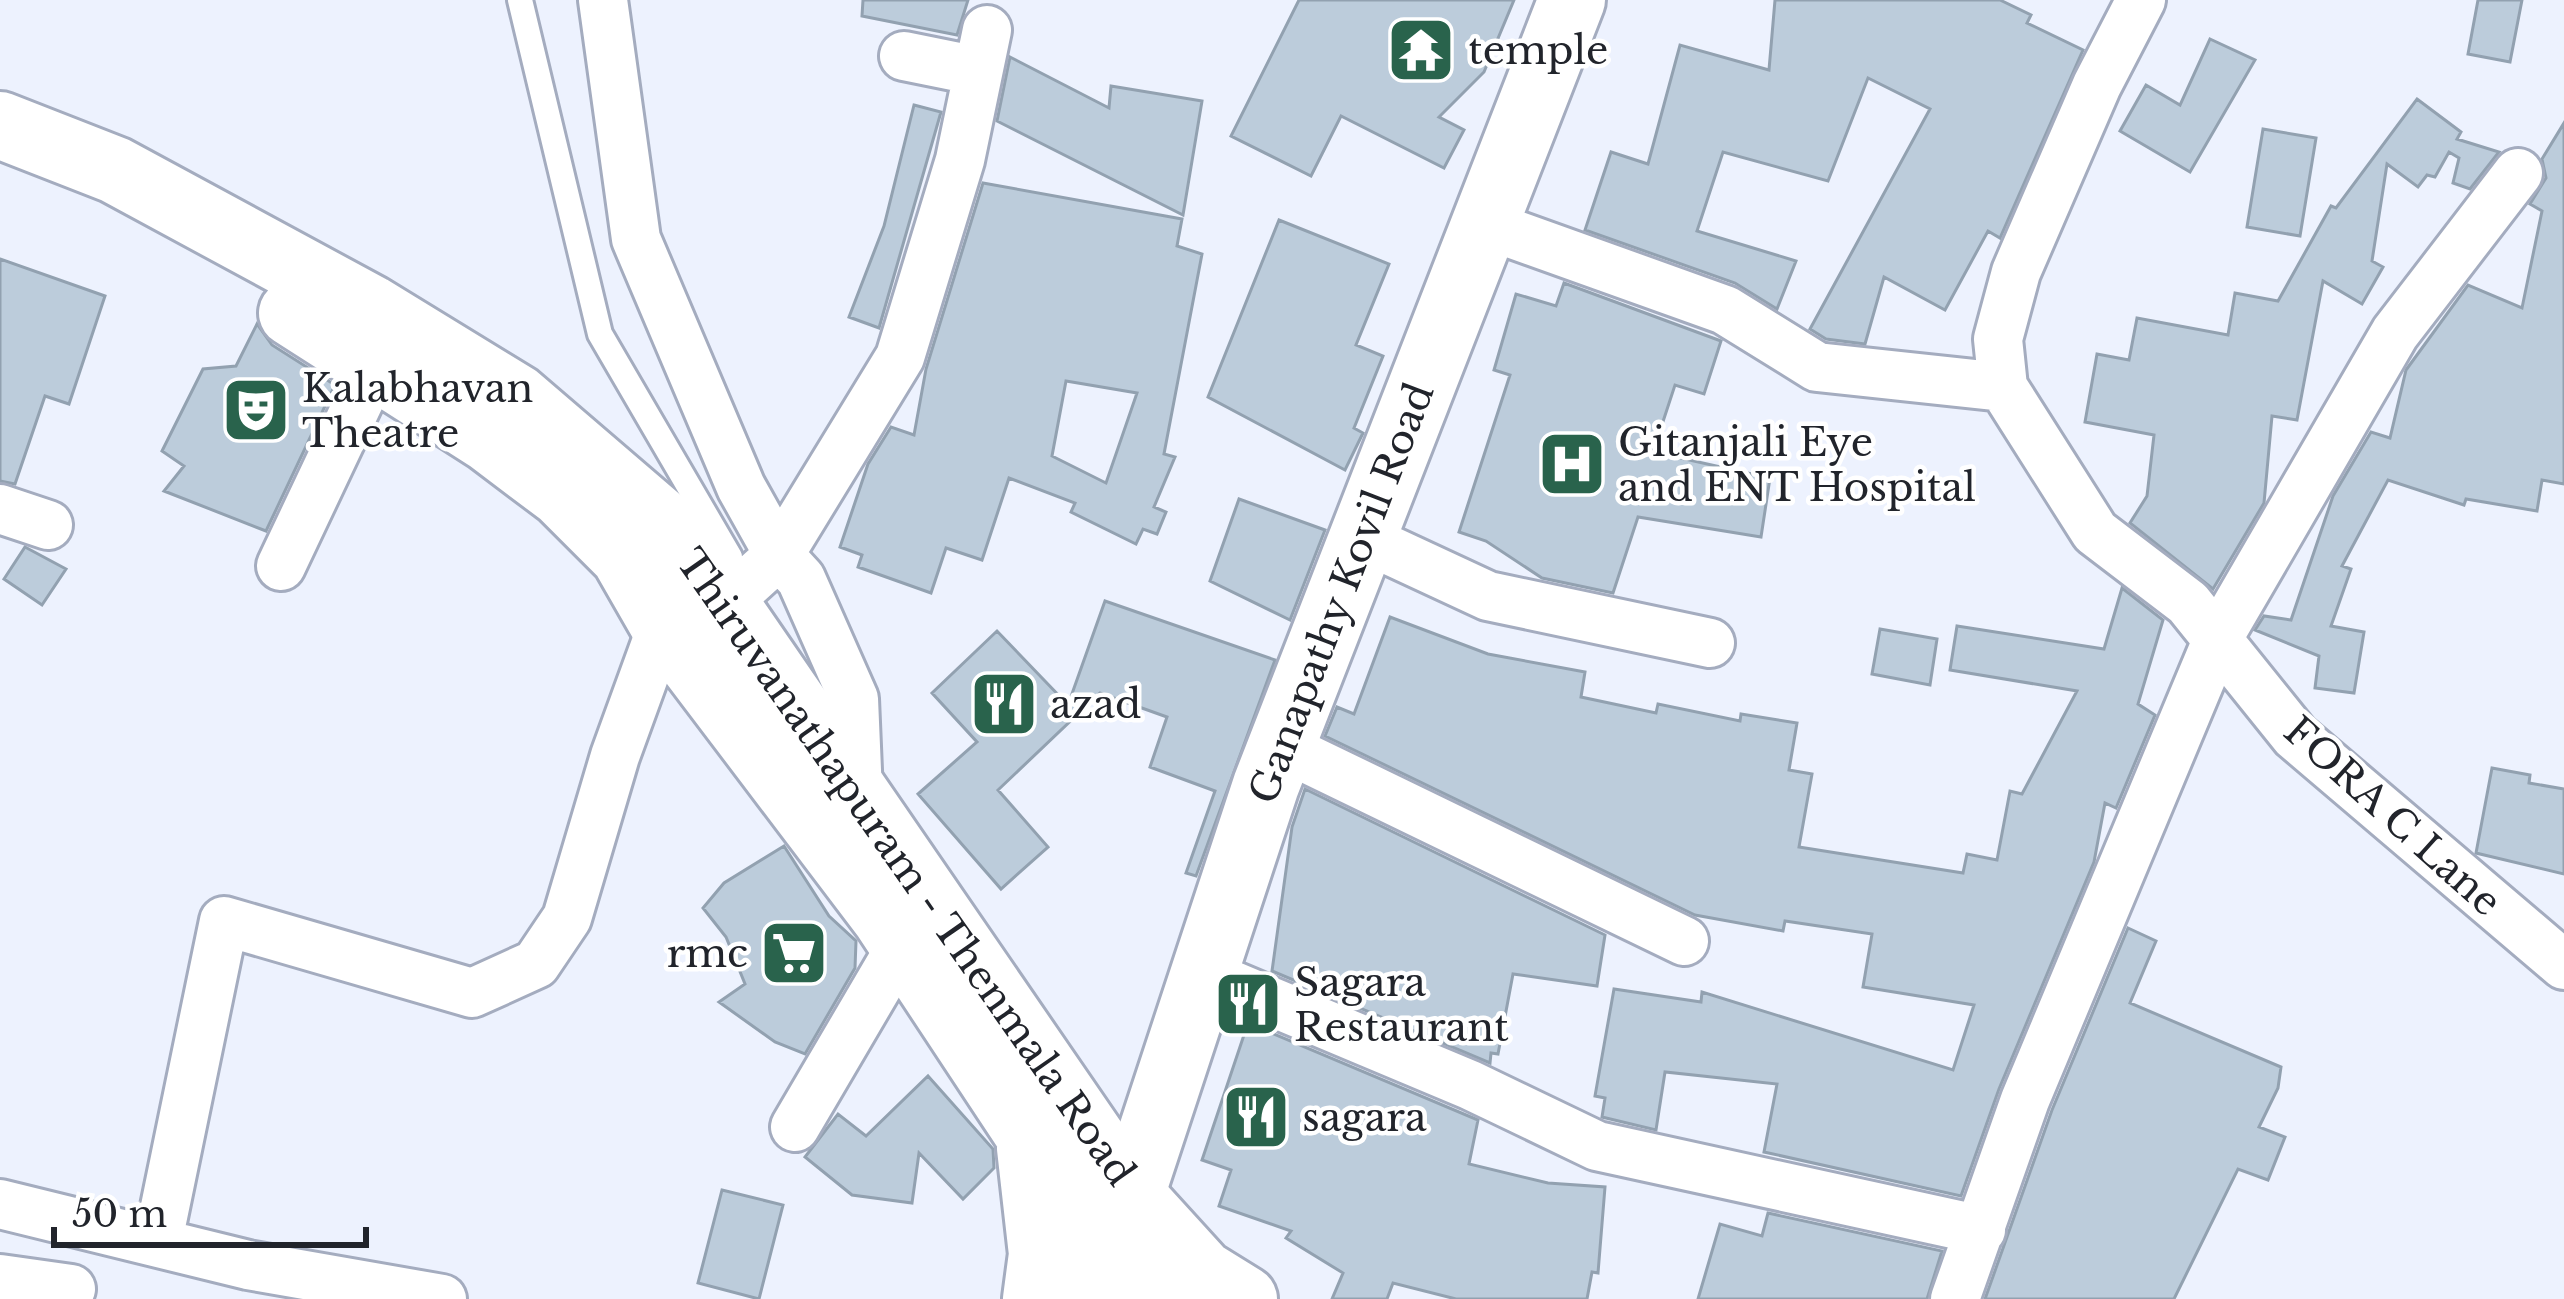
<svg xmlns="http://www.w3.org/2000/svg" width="2564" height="1299" font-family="'Libre Baskerville',serif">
	<rect width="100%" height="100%" fill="#edf2fe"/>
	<path fill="#bcccdb" stroke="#92a1b0" stroke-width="3" fill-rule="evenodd" d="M863,0H968L957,35L862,16Z
		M1299,0H1514L1484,72L1439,117L1464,130L1444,168L1341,116L1311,176L1231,136Z
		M1775,0H2000L2031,15L2027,23L2083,50L2000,238L1988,231L1945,310L1884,277L1865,344L1826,339L1810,329L1930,109L1868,78L1828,181L1723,152L1697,231L1796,261L1777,309L1735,283L1585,230L1611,152L1648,164L1680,45L1769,70Z
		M2478,0H2522L2510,62L2468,54Z
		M2210,39L2255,60L2190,172L2120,131L2146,85L2180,105Z
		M1010,57L1109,108L1111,86L1202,101L1183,215L997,121Z
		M2417,99L2461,132L2457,139L2499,152L2470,189L2453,183L2459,158L2449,152L2435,177L2427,175L2418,187L2387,164L2372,261L2383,267L2362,304L2323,281L2297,420L2272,416L2264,503L2213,589L2130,523L2147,496L2154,435L2085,422L2097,354L2129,360L2137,318L2228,335L2235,293L2278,301L2331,206L2336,208Z
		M914,105L941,112L879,328L849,317L884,226Z
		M2564,123V484L2542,480L2537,511L2466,499L2464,505L2388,480L2342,566L2351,569L2331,626L2364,632L2354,693L2315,688L2319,656L2255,630L2264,616L2291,620L2333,496L2371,432L2390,438L2406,370L2468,285L2522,308L2542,211L2530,204L2546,178L2542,159Z
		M2263,129L2316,138L2300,236L2247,227Z
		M983,183L1182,219L1177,246L1202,254L1164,454L1175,457L1154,507L1166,512L1157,534L1143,529L1136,544L1071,512L1075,503L1009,478L982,560L946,548L931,593L858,567L862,555L840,547L868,464L891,427L914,435L926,369ZM1066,381L1137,393L1106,483L1052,456Z
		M1279,220L1389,264L1356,345L1383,356L1354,428L1363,433L1345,470L1208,397Z
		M0,259L105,296L69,404L45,396L15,484L0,481Z
		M1564,283L1721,341L1704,394L1675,385L1653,452L1770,478L1761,537L1638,517L1613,593L1542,578L1486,541L1459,532L1510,375L1494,370L1516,294L1556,306Z
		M257,324L272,345L335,385L266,531L164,491L184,466L162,451L203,369L236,366Z
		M1239,499L1325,530L1290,620L1210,581Z
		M25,547L66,569L42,605L4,579Z
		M2122,588L2163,620L2138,704L2155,715L2116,808L2105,803L2094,862L1999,1089L1961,1196L1764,1152L1777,1084L1665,1072L1656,1130L1602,1117L1605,1098L1595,1096L1614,989L1701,1002L1702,992L1953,1070L1974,1005L1863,987L1872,934L1785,921L1783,931L1695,915L1325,736L1337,707L1354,714L1390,617L1488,654L1585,672L1581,697L1656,713L1658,704L1740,721L1741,714L1797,723L1789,770L1812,774L1799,847L1963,873L1967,854L1997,860L2010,791L2022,794L2077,691L1950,670L1957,626L2104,649Z
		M1105,601L1275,660L1196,876L1186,873L1215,791L1150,767L1167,717L1100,693L998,790L1048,847L1001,889L918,794L977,742L932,693L997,631L1068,705Z
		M1880,629L1937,639L1930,685L1872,674Z
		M2492,768L2530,775L2529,783L2564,789V874L2476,853Z
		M1305,789L1605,935L1597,986L1513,974L1498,1054L1491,1053L1490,1063L1272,971L1292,827Z
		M784,846L829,916L856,941L855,968L805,1054L775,1042L719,1002L745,984L726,937L703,908L724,883Z
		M2128,928L2156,941L2130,1003L2281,1067L2278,1088L2259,1127L2285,1137L2268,1180L2238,1169L2174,1299H1985L2052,1110Z
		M1248,1023L1478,1120L1469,1164L1548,1183L1605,1187L1598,1273L1592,1272L1587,1299H1456L1393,1283L1387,1299H1332L1343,1273L1286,1238L1291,1231L1219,1206L1231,1170L1202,1160Z
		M928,1076L993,1149L994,1168L963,1199L919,1153L912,1203L852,1195L805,1157L838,1114L866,1136Z
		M722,1190L783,1205L759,1299L698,1283Z
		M1768,1213L1942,1251L1927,1299H1698L1720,1224L1762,1236Z"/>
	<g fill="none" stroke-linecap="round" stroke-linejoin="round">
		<g stroke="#a4acbf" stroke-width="30">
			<path id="lane" d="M520,0L600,334L730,557"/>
		</g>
		<g stroke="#a4acbf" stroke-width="54">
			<path id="street" d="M603,0L636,239L741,487L779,555L801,579L854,699L858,794
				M2141,0L2097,85L2016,272L1998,339L2003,387L2095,532L2188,603L2295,736L2564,965
				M904,56L978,71
				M1482,223L1725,310L1817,367L2003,387
				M0,509L48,525
				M1361,537L1488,596L1710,643
				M281,566L376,365
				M726,603L779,555L900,357L960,160L987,30
				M1281,746L1684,941
				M1205,974L1470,1085L1597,1146L1981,1230
				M795,1127L903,943
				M0,1204L248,1265L442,1299
				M158,1241L224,921L472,993L536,964L567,918L615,756L663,624
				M0,1279L71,1289
				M1955,1299L2025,1100L2218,638L2395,333L2518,173"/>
		</g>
		<g stroke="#a4acbf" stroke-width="72">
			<path id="secondary" d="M1074,1299L1131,1195L1266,785L1572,0"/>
		</g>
		<g stroke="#a4acbf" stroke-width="72">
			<path id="primary" d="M0,125L115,170L370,308L517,398L680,538L1131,1195L1202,1273L1244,1299
				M292,313L489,439L562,494L624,556L663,624L885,917L1103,1247L1149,1299
				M1030,1148L1042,1254L1036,1299"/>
		</g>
		<use href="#lane" stroke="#fff" stroke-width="24"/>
		<use href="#street" stroke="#fff" stroke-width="48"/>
		<use href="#secondary" stroke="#fff" stroke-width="66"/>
		<use href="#primary" stroke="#fff" stroke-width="66"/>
	</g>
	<defs>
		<g id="temple-square" transform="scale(3.45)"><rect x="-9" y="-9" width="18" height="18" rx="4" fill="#29634c" stroke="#fff"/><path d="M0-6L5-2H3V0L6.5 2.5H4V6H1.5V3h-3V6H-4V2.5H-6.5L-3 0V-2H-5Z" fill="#fff"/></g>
		<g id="theatre-square" transform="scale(3.45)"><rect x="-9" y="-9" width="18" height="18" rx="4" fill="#29634c" stroke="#fff"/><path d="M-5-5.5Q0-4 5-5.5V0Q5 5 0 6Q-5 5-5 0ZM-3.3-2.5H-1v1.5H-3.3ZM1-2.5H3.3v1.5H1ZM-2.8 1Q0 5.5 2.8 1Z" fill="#fff"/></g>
		<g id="hospital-square" transform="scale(3.45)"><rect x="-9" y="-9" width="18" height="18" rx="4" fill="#29634c" stroke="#fff"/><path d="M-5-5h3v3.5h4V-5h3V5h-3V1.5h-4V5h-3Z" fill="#fff"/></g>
		<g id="restaurant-square" transform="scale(3.45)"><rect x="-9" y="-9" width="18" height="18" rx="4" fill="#29634c" stroke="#fff"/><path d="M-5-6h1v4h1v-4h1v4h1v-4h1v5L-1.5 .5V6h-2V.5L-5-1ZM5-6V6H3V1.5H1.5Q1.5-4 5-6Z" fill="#fff"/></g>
		<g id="supermarket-square" transform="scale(3.45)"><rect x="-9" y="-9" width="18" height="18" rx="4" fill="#29634c" stroke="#fff"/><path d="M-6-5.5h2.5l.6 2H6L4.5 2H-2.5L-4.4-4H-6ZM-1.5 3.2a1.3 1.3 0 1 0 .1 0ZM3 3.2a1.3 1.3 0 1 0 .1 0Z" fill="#fff"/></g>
	</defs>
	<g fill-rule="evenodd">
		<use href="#temple-square" x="1421" y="50"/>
		<use href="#theatre-square" x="256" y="410"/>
		<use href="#hospital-square" x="1572" y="464"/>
		<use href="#restaurant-square" x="1004" y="704"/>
		<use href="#supermarket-square" x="794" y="953"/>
		<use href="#restaurant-square" x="1248" y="1004"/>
		<use href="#restaurant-square" x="1256" y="1117"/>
	</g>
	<g text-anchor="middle" stroke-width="9" stroke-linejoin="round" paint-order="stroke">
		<g font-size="39" fill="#21242b" stroke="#fff" text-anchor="start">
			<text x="1468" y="64">temple</text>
			<text x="302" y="402">Kalabhavan<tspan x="302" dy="45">Theatre</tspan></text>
			<text x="1618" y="456">Gitanjali Eye<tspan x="1618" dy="45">and ENT Hospital</tspan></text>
			<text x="1050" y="718">azad</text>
			<text x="748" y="967" text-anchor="end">rmc</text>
			<text x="1294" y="996">Sagara<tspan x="1294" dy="45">Restaurant</tspan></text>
			<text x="1302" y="1131">sagara</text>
		</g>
		<g font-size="39" fill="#21242b" stroke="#fff">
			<text transform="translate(1341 593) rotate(-69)" y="14">Ganapathy Kovil Road</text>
			<text transform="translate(2393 816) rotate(42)" y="14">FORA C Lane</text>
			<text transform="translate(906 867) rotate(55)" y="14">Thiruvanathapuram - Thenmala Road</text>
		</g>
	</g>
	<path d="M54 1227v18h312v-18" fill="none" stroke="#21242b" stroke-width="6"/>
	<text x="72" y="1227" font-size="36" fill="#21242b" stroke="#ffffff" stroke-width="9" paint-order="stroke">50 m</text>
</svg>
